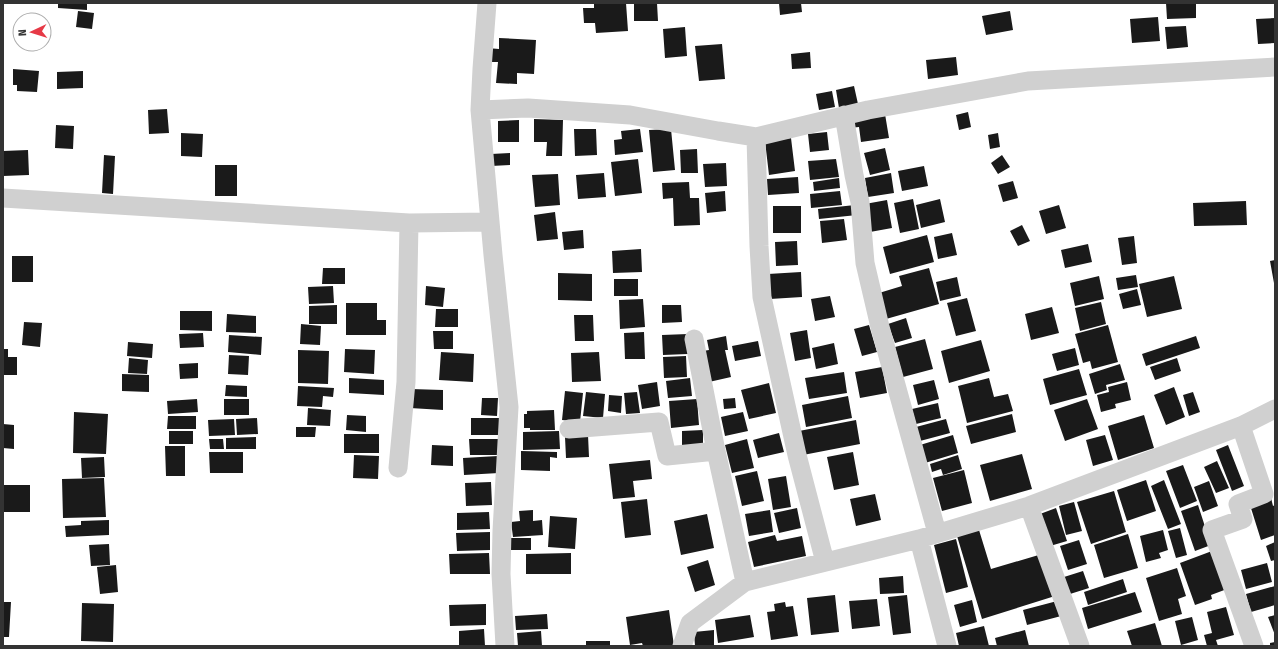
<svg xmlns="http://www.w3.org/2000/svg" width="1278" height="649" font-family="'Fira Sans Condensed',sans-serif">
	<rect width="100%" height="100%" fill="#fff"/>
	<path fill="#1a1a1a" d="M58,3H87V10L58,8Z
		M594,3H626L628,31L596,33L595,23H584L583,8H594Z
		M634,3H657L658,21H634Z
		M779,3H801L802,12L780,15Z
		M1166,3H1196V18L1167,19Z
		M78,11L94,13L92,29L76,27Z
		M1010,11L1013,30L986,35L982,16Z
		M1158,17L1160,41L1132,43L1130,19Z
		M1275,18V43L1258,44L1256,19Z
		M1186,26L1188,47L1167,49L1165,27Z
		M685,27L687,56L665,58L663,29Z
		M499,38L536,40L534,74L517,73V84L496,83L498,62H486L487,48L499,49Z
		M722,44L725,79L699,81L695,46Z
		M810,52L811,68L792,69L791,54Z
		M956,57L958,75L928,79L926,60Z
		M13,69L39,71L37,92L17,91V85H13Z
		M83,71V88L57,89V72Z
		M854,86L858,104L839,108L836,90Z
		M832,91L835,107L819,110L816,94Z
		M167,109L169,133L149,134L148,110Z
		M968,112L971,127L959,130L956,115Z
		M885,114L889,138L861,142L859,127L849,128L848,119Z
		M534,119L563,120L562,156H546L547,142H534Z
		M519,120V142H498V121Z
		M56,125L74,126L73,149L55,148Z
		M574,129H596L597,155L575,156Z
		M640,129L643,152L615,155L614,140L622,139L621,131Z
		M671,129L675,170L653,172L649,130Z
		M827,132L829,150L810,152L808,134Z
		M181,133L203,134L202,157L181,156Z
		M998,133L1000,147L990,149L988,135Z
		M791,138L795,171L769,175L765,141Z
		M885,148L890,170L870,175L864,153Z
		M697,149L698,173H681L680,150Z
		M28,150L29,175L3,176V151Z
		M510,153V165L491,166V154Z
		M104,155L115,156L113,194L102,193Z
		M1002,155L1010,167L998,174L991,163Z
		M638,159L642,193L615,196L611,162Z
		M836,159L839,177L810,180L808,161Z
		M726,163L727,186L705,187L703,164Z
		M215,165H237V196H215Z
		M924,166L928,186L902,191L898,171Z
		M604,173L606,197L578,199L576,175Z
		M891,173L894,193L868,197L865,178Z
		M558,174L560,205L535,207L532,175Z
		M798,177L799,193L768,195L767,179Z
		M839,178L840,188L814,191L813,182Z
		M1013,181L1018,198L1003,202L998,185Z
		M689,182L690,198H699L700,225L674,226L673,198L663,199L662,183Z
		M725,191L726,211L707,213L705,193Z
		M840,191L842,205L811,208L810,194Z
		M913,199L919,229L900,233L894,203Z
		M940,199L945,222L921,228L916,205Z
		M887,200L892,228L870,232L865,204Z
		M1246,201L1247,225L1194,226L1193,203Z
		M855,205L857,215L819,219L818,209Z
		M1059,205L1066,228L1046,234L1039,211Z
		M773,206H801V233H773Z
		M555,212L558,239L537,241L534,215Z
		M844,219L847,240L822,243L820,221Z
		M1022,225L1030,241L1018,246L1010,231Z
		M583,230L584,248L564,250L562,232Z
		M952,233L957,255L938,259L934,237Z
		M927,235L934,262L890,274L883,247Z
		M1134,236L1137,263L1122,265L1118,238Z
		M797,241L798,265L776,266L775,242Z
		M1088,244L1092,262L1065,268L1061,250Z
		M641,249L642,272L613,273L612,251Z
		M12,256H33V282H12Z
		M1275,260V283H1274L1270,261Z
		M323,268H345V284H322Z
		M929,268L939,304L886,319L879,293L902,286L899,276Z
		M801,272L802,297L770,299L768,274Z
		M558,273L592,274V301L558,300Z
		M1136,275L1138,287L1118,290L1116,278Z
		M1099,276L1104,299L1075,306L1070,283Z
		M1174,276L1182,309L1147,317L1139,284Z
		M957,277L961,296L940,301L936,282Z
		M614,279H638V296H614Z
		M333,286L334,303L309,304L308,287Z
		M426,286L445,288L443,307L425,305Z
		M1137,289L1141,305L1123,309L1119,294Z
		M830,296L835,317L815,321L811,299Z
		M967,298L976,331L956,336L947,303Z
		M643,299L645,327L620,329L619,300Z
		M1101,302L1106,324L1080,331L1075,308Z
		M346,303H377V320H386V335H346Z
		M337,305V324H309V306Z
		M662,305H681L682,322L662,323Z
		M1052,307L1059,333L1031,340L1025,314Z
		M436,309H458V327H435Z
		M180,311H212V331L180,330Z
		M227,314L256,316V333L226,332Z
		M574,315H593L594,341H575Z
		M906,318L912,338L895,343L888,324Z
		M24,322L42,323L40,347L22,345Z
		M301,324L321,326L320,345L300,344Z
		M869,325L877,352L862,356L854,329Z
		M1108,325L1118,362L1092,369L1090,361L1083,363L1075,334Z
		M807,330L811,358L795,361L790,333Z
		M433,331H453V349H434Z
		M644,332L645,359H625L624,333Z
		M203,333L204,347L180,348L179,334Z
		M688,334V354L663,355L662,335Z
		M229,335L262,337L261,355L228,352Z
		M726,336L728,350H725L731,377L709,382L703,351L709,350L707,340Z
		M1196,336L1200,348L1146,366L1142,354Z
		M925,339L933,369L903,377L895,347Z
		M981,340L990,371L949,383L941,351Z
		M758,341L761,356L735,361L732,346Z
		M128,342L153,344L152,358L127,356Z
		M834,343L838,364L816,369L812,348Z
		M1075,348L1079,365L1057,371L1052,354Z
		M3,349H8V357H17V375H3Z
		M345,349L375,350L374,374L344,372Z
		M298,350L329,351L328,384L298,383Z
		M441,352L474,354L473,382L439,380Z
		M599,352L601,381L572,382L571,353Z
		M229,355L249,356L248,375L228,374Z
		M686,356L687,377L664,378L663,357Z
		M129,358L148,360L147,374L128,373Z
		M1177,358L1181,371L1155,380L1150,367Z
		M198,363V378L180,379L179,364Z
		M1120,364L1125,380L1106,385L1107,390L1095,394L1089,374Z
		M882,367L887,393L860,398L855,372Z
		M1079,369L1087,395L1050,405L1043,379Z
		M844,372L847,393L809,399L805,378Z
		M122,374L149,375V392L122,391Z
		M349,378L384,380V395L349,393Z
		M690,378L692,396L668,398L666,381Z
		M989,378L994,397L1008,394L1013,411L967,423L958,386Z
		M934,380L939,399L918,405L913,385Z
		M657,382L660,406L642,409L638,385Z
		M1127,382L1131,400L1115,404L1116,408L1101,412L1097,395L1109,392L1108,387Z
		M769,383L776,413L749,419L741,390Z
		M226,385L247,386V397L225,396Z
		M298,386L334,388L333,397L323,396L322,407L297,406Z
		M1174,387L1185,417L1166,425L1154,395Z
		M411,389L443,390V410L410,408Z
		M565,391L583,393L580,422L562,420Z
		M586,392L605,394L603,418L583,416Z
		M637,392L640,413L626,414L624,393Z
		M1193,392L1200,412L1189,416L1183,395Z
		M609,395L622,396L621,413L608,411Z
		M848,396L852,418L806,427L802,405Z
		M482,398H498L497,416L481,415Z
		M735,398L736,408L724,409L723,399Z
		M197,399L198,412L168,414L167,401Z
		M224,399H249V415H224Z
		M697,399L699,425L671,428L669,401Z
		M1087,399L1098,429L1065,441L1054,410Z
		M938,403L941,418L916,424L912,409Z
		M308,408L331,410L330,426L307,425Z
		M554,410L555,430H530V428H524V414H527V411Z
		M74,412L108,414L106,454L73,453Z
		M743,412L748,431L725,436L721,417Z
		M1012,414L1016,432L971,444L966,426Z
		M347,415L366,416V432L346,430Z
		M1144,415L1154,448L1118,460L1108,426Z
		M168,416H196V429H167Z
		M257,418L258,434L237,435L236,419Z
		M471,418H502L503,435H471Z
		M234,419L235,435L209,436L208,420Z
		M946,419L950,433L920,441L916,427Z
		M856,420L860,444L803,455L799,431Z
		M3,424L14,425V449L3,448Z
		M296,427H316L315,437H296Z
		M703,430V445L682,446V431Z
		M169,431H193V444H169Z
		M559,431L560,449L523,450V432Z
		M779,433L784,452L758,458L753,440Z
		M344,434H379V453H344Z
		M588,435L589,457L566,458L565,437Z
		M953,435L958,453L925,463L920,445Z
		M1105,435L1113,460L1093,466L1086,440Z
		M256,437V449H226V438Z
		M209,439H223L224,449H210Z
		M469,439H499V455H470Z
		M747,439L754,468L732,473L725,445Z
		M432,445L453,446V466L431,465Z
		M1228,445L1244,486L1232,491L1216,450Z
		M165,446H185V476H166Z
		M521,451L557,452V458L550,457V471L521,470Z
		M209,452H243V473H210Z
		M853,452L859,485L834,490L827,457Z
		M1022,454L1032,489L990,501L980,465Z
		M354,455L379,456L378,479L353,478Z
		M958,455L962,469L943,475L941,469L932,472L930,464Z
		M498,456L499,473L464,475L463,458Z
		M104,457L105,477L82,478L81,458Z
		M650,460L652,479L633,481L635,497L613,499L609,464Z
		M1217,461L1229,488L1216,493L1204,467Z
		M1183,465L1197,501L1180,508L1166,471Z
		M964,470L972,503L942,511L933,478Z
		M757,471L764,501L742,506L735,476Z
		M786,476L791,507L773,510L768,479Z
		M104,478L106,517L63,518L62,479Z
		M1146,480L1156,511L1127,521L1117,490Z
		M1164,480L1181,524L1168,529L1151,486Z
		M1209,481L1218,506L1203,512L1194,487Z
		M491,482L492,505L466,506L465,483Z
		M3,485H30V512H3Z
		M1114,491L1126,532L1091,544L1077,502Z
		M875,494L881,520L856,526L850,499Z
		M1271,498L1273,506L1275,505V535L1261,540L1250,505Z
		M647,499L651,535L625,538L621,502Z
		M1074,502L1082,531L1066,535L1059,506Z
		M1198,505L1211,545L1195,551L1181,511Z
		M797,508L801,528L779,533L774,513Z
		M1056,508L1067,541L1050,546L1040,514Z
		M533,510V521L542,520L543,535L513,537L511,522L520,521L519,511Z
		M770,510L773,532L749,536L745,514Z
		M489,512L490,529L457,530V513Z
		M707,514L714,548L681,555L674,521Z
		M550,516L577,518L575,549L548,547Z
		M109,520V535L66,537L65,526L81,525V521Z
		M1180,528L1187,555L1176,558L1168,531Z
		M979,530L991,569L1042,554L1055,596L982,619L957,536Z
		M1163,530L1168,550L1159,553L1161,558L1146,562L1140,536Z
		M490,532V550L457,551L456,533Z
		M1128,534L1138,568L1104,578L1094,545Z
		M775,535L777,541L802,536L806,556L754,567L748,542Z
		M507,538H531V550H507Z
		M956,539L968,587L946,593L934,545Z
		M1079,540L1087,564L1068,570L1060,546Z
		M1275,542V560L1271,561L1266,546Z
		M109,544L110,565L91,566L89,545Z
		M1212,551L1227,589L1211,595L1212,599L1195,605L1180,563Z
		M489,553L490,574H450L449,554Z
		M571,553V574H526V554Z
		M708,560L715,585L695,592L687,567Z
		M1267,563L1272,582L1246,589L1241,570Z
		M116,565L118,592L100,594L97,567Z
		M1177,568L1186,596L1178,599L1182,614L1159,621L1146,578Z
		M1083,571L1089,588L1070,594L1064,577Z
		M903,576L904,593L880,594L879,578Z
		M1123,579L1127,592L1088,605L1084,592Z
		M1275,586V605L1251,612L1246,594Z
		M1135,592L1142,612L1088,629L1082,608Z
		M835,595L839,632L811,635L807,598Z
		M907,595L911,633L893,635L888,597Z
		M877,599L880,626L852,629L849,601Z
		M972,600L977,622L960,627L954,605Z
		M1061,600L1065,615L1027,625L1023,610Z
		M3,602H11L9,637H3Z
		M785,602L786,607L793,606L798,636L771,640L767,612L775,611L774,604Z
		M82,603L114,604L113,642L81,641Z
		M486,604V625L450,626L449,605Z
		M1226,607L1234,635L1216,640L1218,646H1207L1204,635L1212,633L1207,612Z
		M669,610L674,646H643L642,643L630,645L626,617Z
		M547,614L548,629L516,630L515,616Z
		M750,615L754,637L718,643L715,620Z
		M1275,615V635L1268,617Z
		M1192,617L1198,640L1181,645L1175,621Z
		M1155,623L1162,646H1132L1127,631Z
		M984,626L989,646H959L956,633Z
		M484,629L485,646H459V631Z
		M714,630V646H695L694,632Z
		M1025,630L1029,646H997L995,638Z
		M541,631L542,646H518L517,633Z
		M586,641H610V646H586Z
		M1275,642V646H1270V643Z"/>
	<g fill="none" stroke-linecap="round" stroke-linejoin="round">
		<path stroke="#d0d0d0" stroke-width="19" d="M487,3L482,69L480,110L493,255L509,407L502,531L501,574L505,646
			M480,110L528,108L630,115L718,131L756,137L868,110L1028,81L1275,67
			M844,115L854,175L860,202L865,263L880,327L937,533
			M756,137L759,246L762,297L797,455L825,562
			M3,198L409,223L490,222
			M694,339L716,451L745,582L919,539L1029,506L1241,426L1275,409
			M1241,426L1264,494L1238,504L1243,519L1212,530L1254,646
			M569,429L659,422L667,456L716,451
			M398,468L406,382L409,223
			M1029,506L1080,646
			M919,539L947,646
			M682,646L690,623L745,582"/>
	</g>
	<rect width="1278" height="649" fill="none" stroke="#333333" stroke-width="8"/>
	<g transform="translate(32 32) rotate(266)"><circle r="19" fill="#ffffff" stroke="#adadad"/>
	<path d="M0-3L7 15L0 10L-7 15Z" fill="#e63946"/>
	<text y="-6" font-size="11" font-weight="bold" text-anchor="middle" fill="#333333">N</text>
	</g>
</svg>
